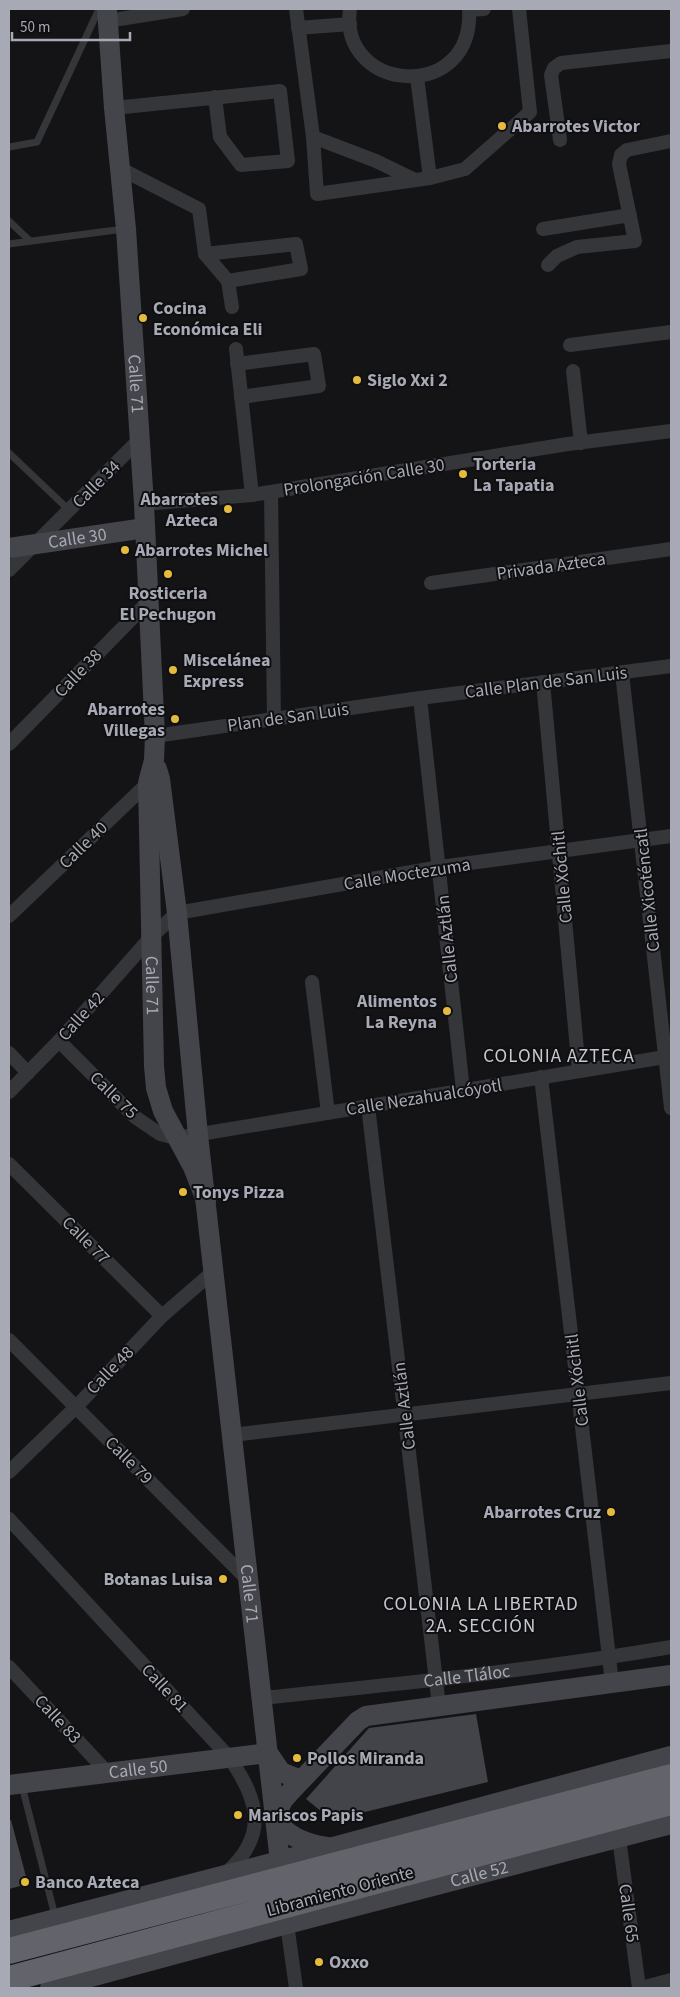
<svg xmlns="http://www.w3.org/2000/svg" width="680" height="1997" font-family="'Source Sans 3',sans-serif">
	<rect width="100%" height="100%" fill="#141416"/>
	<path fill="#434449" d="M476,1714L488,1782L332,1820L306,1799L369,1728Z
		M11,1820L28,1884L9,1889V1821Z"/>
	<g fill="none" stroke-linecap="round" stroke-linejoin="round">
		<path stroke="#35363a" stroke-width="7" d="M9,147L37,142L99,9
			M9,221L30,241
			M9,244L124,229
			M9,453L69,510
			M22,1786L55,1916"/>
		<g stroke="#35363a" stroke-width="14">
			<path d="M296,9L313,137L317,194L430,178L465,169L530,112L519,9"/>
			<path d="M350,9C338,93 475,104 469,9"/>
			<path d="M469,10L484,9"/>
			<path d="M107,21L183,9"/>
			<path d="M298,28L350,24"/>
			<path d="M417,77L430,178"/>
			<path d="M114,108L280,91L288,161L241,165L220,137L215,97"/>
			<path d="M313,137L376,161L415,180"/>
			<path d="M560,140L551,75L554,68L561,63L671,51"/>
			<path d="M121,169L199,209L205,254L228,281L232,307"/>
			<path d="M543,229L630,215"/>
			<path d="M205,254L296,244L301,269L228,281"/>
			<path d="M548,265L557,256L577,247L635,241L619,164L621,155L627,150L671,141"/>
			<path d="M570,345L671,332"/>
			<path d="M236,349L252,495"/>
			<path d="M237,364L314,354L319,386L241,397"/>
			<path d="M573,371L581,443"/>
			<path d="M271,493L274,719"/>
			<path d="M144,504L252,495L568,444L671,431"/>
			<path d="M9,570L140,439"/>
			<path d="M431,583L671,549"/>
			<path d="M622,673L671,1108"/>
			<path d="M543,682L579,1071"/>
			<path d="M420,698L463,1090"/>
			<path d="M155,736L420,698L671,666"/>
			<path d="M9,744L148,602"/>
			<path d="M9,916L148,783L152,781"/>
			<path d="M312,982L328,1113"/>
			<path d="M59,1041L135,1117L160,1134L176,1138L671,1056"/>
			<path d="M9,1053L28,1073"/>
			<path d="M541,1077L612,1683"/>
			<path d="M9,1092L59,1041L152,936L177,913L440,867L671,836"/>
			<path d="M368,1106L439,1706"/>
			<path d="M9,1164L162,1316"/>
			<path d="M9,1340L249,1581"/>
			<path d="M232,1435L671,1383"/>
			<path d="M9,1472L76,1407L162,1316L214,1271"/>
			<path d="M9,1519L228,1756C259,1799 269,1835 226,1873"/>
			<path d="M9,1667L107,1772"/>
			<path id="s1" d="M262,1698C399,1684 536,1670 671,1647"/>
			<path d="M619,1838L639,1988"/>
			<path d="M287,1924L296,1988"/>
			<path d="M641,1988L671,1980"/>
		</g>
		<g stroke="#43454a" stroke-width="20">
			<path id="s2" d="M107,9L114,108L126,229L144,504L155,736L154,760L148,783L154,1066L156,1088L163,1111L193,1167L206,1200"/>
			<path id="s3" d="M9,548L145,528"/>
			<path id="s4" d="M157,769L160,779L177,913L198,1135L287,1924"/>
			<path id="s5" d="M9,1785L268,1753L281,1772L301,1780"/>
			<path d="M327,1847C307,1844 286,1837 275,1818L283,1800L292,1790L358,1721L366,1716L671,1675"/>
			<path d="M9,1931L337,1846L671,1756"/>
			<path id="s6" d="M50,1988L287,1924L671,1824"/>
		</g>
		<path stroke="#62636b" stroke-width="26" d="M9,1951L671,1777
			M9,1979L671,1802"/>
	</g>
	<g fill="#e5bb3d" stroke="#0f0f11" stroke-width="2">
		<circle cx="502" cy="126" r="5"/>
		<circle cx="143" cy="318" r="5"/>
		<circle cx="357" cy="380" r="5"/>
		<circle cx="463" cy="474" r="5"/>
		<circle cx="228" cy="509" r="5"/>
		<circle cx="125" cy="550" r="5"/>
		<circle cx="168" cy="574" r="5"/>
		<circle cx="173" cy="670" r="5"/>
		<circle cx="175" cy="719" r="5"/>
		<circle cx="447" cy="1011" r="5"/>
		<circle cx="183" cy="1192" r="5"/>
		<circle cx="611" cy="1512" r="5"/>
		<circle cx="223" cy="1579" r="5"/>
		<circle cx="297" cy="1758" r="5"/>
		<circle cx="238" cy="1815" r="5"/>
		<circle cx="25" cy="1882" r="5"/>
		<circle cx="319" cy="1962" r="5"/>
	</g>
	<g text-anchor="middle" stroke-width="4" stroke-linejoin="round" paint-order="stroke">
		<g font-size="18" font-weight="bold" fill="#a7aab5" stroke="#0f0f11" text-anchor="start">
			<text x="512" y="132">Abarrotes Victor</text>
			<text x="153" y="314">Cocina<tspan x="153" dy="21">Económica Eli</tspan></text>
			<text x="367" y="386">Siglo Xxi 2</text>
			<text x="473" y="470">Torteria<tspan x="473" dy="21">La Tapatia</tspan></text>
			<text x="218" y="505" text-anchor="end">Abarrotes<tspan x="218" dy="21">Azteca</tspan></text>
			<text x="135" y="556">Abarrotes Michel</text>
			<text x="168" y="599" text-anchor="middle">Rosticeria<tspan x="168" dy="21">El Pechugon</tspan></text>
			<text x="183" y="666">Miscelánea<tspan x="183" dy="21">Express</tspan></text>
			<text x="165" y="715" text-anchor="end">Abarrotes<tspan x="165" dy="21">Villegas</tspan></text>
			<text x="437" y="1007" text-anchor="end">Alimentos<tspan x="437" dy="21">La Reyna</tspan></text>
			<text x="193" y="1198">Tonys Pizza</text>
			<text x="601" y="1518" text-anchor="end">Abarrotes Cruz</text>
			<text x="213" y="1585" text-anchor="end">Botanas Luisa</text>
			<text x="307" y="1764">Pollos Miranda</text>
			<text x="248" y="1821">Mariscos Papis</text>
			<text x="35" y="1888">Banco Azteca</text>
			<text x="329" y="1968">Oxxo</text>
		</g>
		<g font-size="18" fill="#a7aab5" stroke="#0f0f11">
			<text dy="6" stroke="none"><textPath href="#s2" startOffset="376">Calle 71</textPath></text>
			<text transform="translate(364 477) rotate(-9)" y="6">Prolongación Calle 30</text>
			<text transform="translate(96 484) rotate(-45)" y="6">Calle 34</text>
			<text dy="6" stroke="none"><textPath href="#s3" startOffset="69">Calle 30</textPath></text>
			<text transform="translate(551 566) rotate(-8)" y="6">Privada Azteca</text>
			<text transform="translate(78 673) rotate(-46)" y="6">Calle 38</text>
			<text transform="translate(546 682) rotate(-7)" y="6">Calle Plan de San Luis</text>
			<text transform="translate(288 717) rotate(-8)" y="6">Plan de San Luis</text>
			<text transform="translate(83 845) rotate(-44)" y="6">Calle 40</text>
			<text transform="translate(407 874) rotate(-9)" y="6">Calle Moctezuma</text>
			<text transform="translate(562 877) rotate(-95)" y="6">Calle Xóchitl</text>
			<text transform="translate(647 890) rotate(-96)" y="6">Calle Xicoténcatl</text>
			<text transform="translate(447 939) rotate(-96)" y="6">Calle Aztlán</text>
			<text dy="6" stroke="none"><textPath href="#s2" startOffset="979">Calle 71</textPath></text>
			<text transform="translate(81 1016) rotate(-48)" y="6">Calle 42</text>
			<text transform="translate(114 1095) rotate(44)" y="6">Calle 75</text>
			<text transform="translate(424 1097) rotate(-9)" y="6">Calle Nezahualcóyotl</text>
			<text transform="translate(86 1240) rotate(45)" y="6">Calle 77</text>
			<text transform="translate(110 1370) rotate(-46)" y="6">Calle 48</text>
			<text transform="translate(577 1380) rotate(-97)" y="6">Calle Xóchitl</text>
			<text transform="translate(404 1406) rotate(-97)" y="6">Calle Aztlán</text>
			<text transform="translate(129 1460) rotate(45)" y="6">Calle 79</text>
			<text dy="6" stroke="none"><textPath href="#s4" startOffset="830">Calle 71</textPath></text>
			<text dy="6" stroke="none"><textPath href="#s1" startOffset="206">Calle Tláloc</textPath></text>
			<text transform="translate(165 1688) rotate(47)" y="6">Calle 81</text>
			<text transform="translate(58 1719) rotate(47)" y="6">Calle 83</text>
			<text dy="6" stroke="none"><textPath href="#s5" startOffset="130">Calle 50</textPath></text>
			<text dy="6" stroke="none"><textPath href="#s6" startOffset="444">Calle 52</textPath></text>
			<text transform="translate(340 1891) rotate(-15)" y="6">Libramiento Oriente</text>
			<text transform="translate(629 1913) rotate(82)" y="6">Calle 65</text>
		</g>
		<g font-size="19" letter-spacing="1" fill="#c7c9d1" stroke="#0f0f11">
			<text x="559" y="1062">COLONIA AZTECA</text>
			<text x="481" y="1610">COLONIA LA LIBERTAD<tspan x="481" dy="22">2A. SECCIÓN</tspan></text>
		</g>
	</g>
	<rect width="680" height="1997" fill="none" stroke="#a7aab5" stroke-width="20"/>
	<path d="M12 32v8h118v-8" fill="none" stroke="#a7aab5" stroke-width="2.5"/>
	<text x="20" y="32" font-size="15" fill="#a7aab5" stroke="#0f0f11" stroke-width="4" paint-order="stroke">50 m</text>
</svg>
